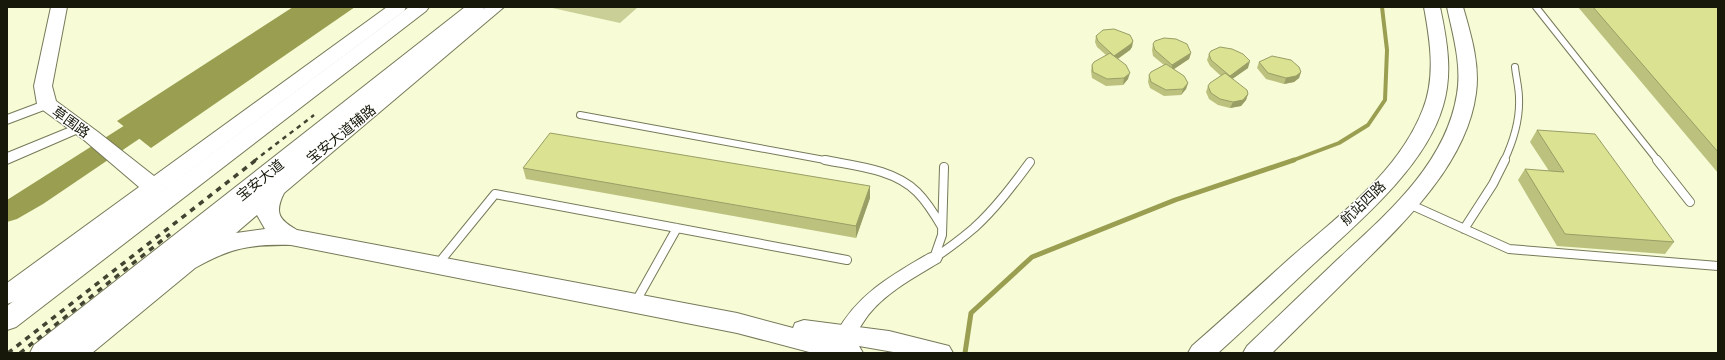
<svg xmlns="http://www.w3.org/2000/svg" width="1725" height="360" font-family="'Public Sans','Noto Sans SC',sans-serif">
	<rect width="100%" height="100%" fill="#f7fbd6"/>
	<path fill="#cacf98" d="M548,7H638L620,23Z"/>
	<path fill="#999e51" d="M293,7H355L151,148L117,121Z"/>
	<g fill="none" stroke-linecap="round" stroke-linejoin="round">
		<path stroke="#999e51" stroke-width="4" d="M1291,161L1339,143L1368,125L1385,100L1387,50L1382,7"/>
		<path stroke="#999e51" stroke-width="5" d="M965,353L971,313L1032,257L1175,200L1294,160"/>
		<path fill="#999e51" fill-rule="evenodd" d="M161,105L170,108L173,113L170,118L43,204L17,219L7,222V200L152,108Z"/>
		<g stroke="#777a59" stroke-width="8">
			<path id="lane-far1" d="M1536,7L1658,161
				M580,115L830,161
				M1504,161C1513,142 1520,120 1519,98C1519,88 1516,77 1515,67"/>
		</g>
		<g stroke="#777a59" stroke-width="10">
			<path id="lane" d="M825,160C855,166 894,169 917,192C927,202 935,215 942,227
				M1657,160L1690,202
				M1409,204L1509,249L1718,266
				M1464,229L1493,184L1505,160
				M934,258C948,249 961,239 974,228C995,209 1013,185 1030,162
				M934,258L942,235L944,167
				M438,264L495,194L847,260
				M635,303L677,228"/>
		</g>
		<g stroke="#777a59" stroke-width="2">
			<path id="street" d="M47,100L52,101L54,104L52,107L7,124V115Z
				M78,124L83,125L85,128L83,131L7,164V153Z
				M934,252L940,254L942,258L940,262C915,277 888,291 869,314C864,320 856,335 851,339C847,342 843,340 839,339L836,334C856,295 892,275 928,254Z"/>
		</g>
		<g stroke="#777a59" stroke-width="2">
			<path id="secondary" d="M51,7H67L52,86L56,101L98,132L154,176L387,7H406L404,11L15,301L7,304V283L139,187L84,140L40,108L37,104L34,86Z
				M486,7H504L284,193C274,213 279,220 297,230L737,313L793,328L795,323L804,320L889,331L949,346L953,353H899L859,346L863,353H813L737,333L291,245C251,244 230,248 195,268L92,353H62L66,346ZM257,215L265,229L236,233Z
				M1424,7H1440C1447,40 1453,73 1443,106C1425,169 1353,227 1307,270C1277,298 1248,326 1218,353H1188L1192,346C1225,317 1257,288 1289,259C1338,216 1399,172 1423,109C1436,76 1430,40 1424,7Z
				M1447,7H1463C1471,35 1480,64 1476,93C1467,164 1402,225 1354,272C1327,299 1299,326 1272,353H1243L1247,346C1277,317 1307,289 1337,260C1386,215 1446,164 1457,94C1462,65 1453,35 1447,7Z"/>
		</g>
		<g stroke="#777a59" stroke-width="2">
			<path id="primary" d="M409,7H429L426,11L16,327L7,330V306Z
				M465,7H485L482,11L62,353H30L34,345Z"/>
		</g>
		<use href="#lane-far1" stroke="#fff" stroke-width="6"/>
		<use href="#lane" stroke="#fff" stroke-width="8"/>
		<use href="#street" fill="#fff" fill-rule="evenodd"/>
		<use href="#secondary" fill="#fff" fill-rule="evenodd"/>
		<use href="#primary" fill="#fff" fill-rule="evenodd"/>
		<path stroke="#424431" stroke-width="2.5" stroke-dasharray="4.5 4.5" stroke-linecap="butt" d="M254,161L314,115"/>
		<path stroke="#424431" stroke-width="3.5" stroke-dasharray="5.5 5.5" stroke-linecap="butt" d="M8,353L256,160
			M20,353L170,234"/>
	</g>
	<path fill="#bcc27e" d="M1578,7H1718V173Z
		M1096,36L1133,41L1132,47L1130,50L1118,59L1128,79L1123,85L1106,86L1092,78L1091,71L1092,65L1106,55L1097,47L1095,42Z
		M1153,44L1191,53L1189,59L1174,69L1188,83L1186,89L1181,95L1164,96L1150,88L1148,82L1149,75L1164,65L1153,56L1152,50Z
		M1209,54L1248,68L1232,79L1248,94L1246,100L1241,106L1230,108L1218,105L1209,99L1206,92L1208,86L1221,76L1210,66L1207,60Z
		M1259,62L1301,72L1299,78L1294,82L1284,84L1266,79L1257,68Z
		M1537,130L1674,242L1665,254L1557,246L1518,180L1525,169L1549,171L1530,142Z
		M523,168L870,186V198L856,238L526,179Z"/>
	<path fill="#999e66" d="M1133,41L1132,47L1130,50L1113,62L1114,56Z
		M1191,53L1189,59L1171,71L1172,65Z
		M1250,61L1248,68L1228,82L1230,76Z
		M1301,72L1299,78L1294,82L1284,84L1286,78Z
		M1130,73L1128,79L1123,85L1124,78Z
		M1188,83L1186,89L1181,95L1183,89Z
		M1248,94L1246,100L1241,106L1230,108L1233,102Z
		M870,186V198L856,238V226Z"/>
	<path fill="#dbe292" stroke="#999e66" d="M1593,7H1718V152Z
		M1114,29L1130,35L1133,41L1131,44L1114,56L1098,41L1096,36L1103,30Z
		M1164,38L1176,39L1187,44L1191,53L1172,65L1155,50L1153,44L1155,41Z
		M1220,47L1232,49L1243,54L1250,61L1230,76L1211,60L1209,54L1211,51Z
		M1110,53L1126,65L1130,73L1124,78L1107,79L1093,72L1092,65L1094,62Z
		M1272,56L1291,60L1299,67L1301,72L1296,76L1286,78L1268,73L1259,62Z
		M1166,64L1184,76L1188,83L1183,89L1166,90L1151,82L1149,75L1151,72Z
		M1225,73L1247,90L1248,94L1243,100L1233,102L1220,99L1211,93L1208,86L1210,83Z
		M1537,130L1595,134L1674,242L1565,234L1525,169L1564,172Z
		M550,133L870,186L856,226L523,168Z"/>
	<g text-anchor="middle" stroke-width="3" stroke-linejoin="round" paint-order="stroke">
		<g font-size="14" fill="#17180a" stroke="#fff">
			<text transform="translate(71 122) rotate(36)" y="5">草围路</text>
			<text transform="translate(341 134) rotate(-39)" y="5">宝安大道辅路</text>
			<text transform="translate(260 180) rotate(-39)" y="5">宝安大道</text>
			<text transform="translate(1363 203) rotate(-44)" y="5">航站四路</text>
		</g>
	</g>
	<rect width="1725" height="360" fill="none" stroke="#17180a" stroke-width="16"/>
</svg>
